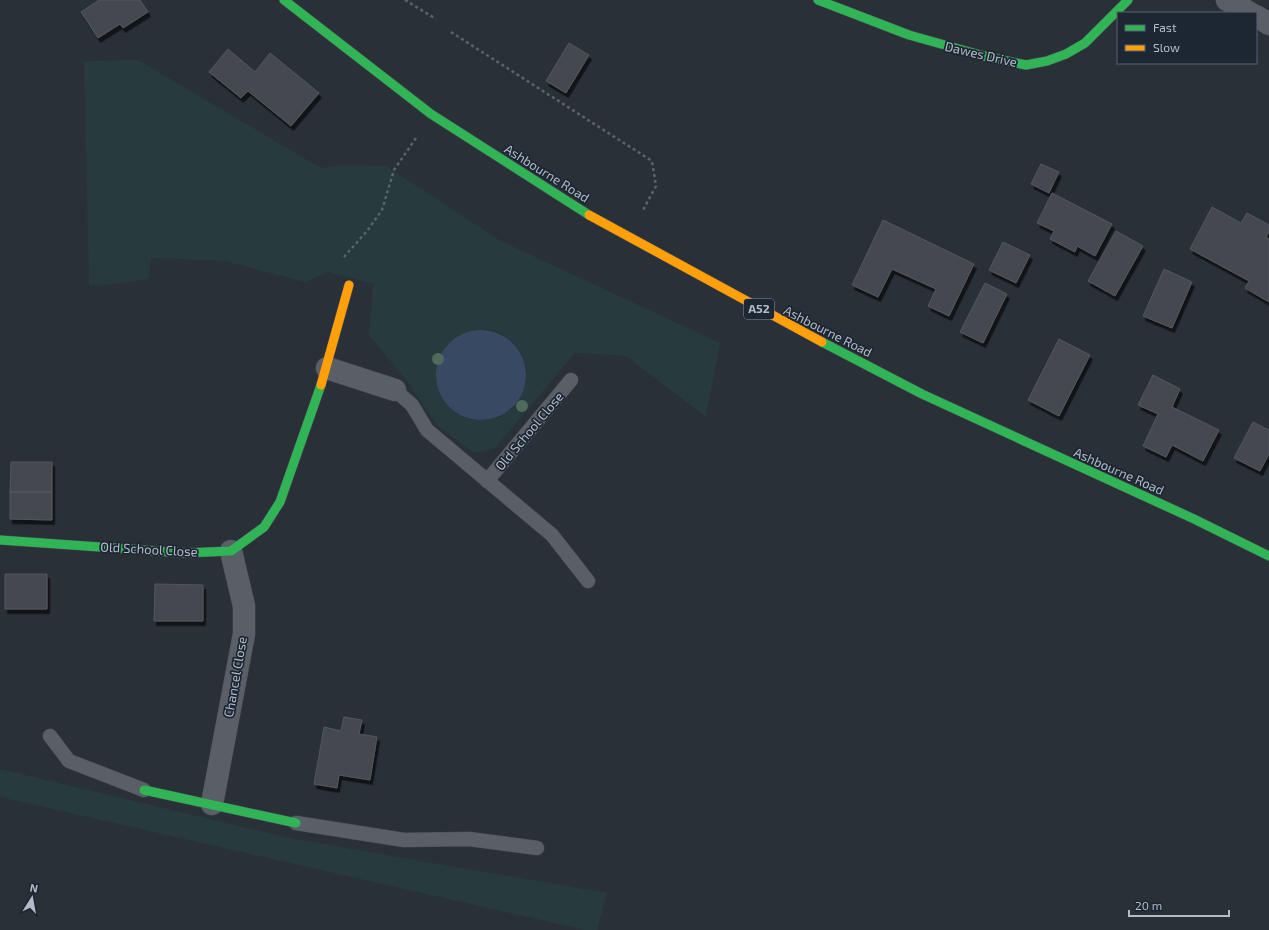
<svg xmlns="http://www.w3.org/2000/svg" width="1269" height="930" font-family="'Exo 2',sans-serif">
	<defs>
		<filter id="shadow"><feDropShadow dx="2.5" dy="4.5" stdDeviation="0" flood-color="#0009"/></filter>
	</defs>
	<rect width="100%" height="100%" fill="#2a3038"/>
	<path fill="#273a3e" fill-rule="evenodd" d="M138,60L321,168L340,165L386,166L501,241L720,343L706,417L626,356L575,353L495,448L474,453L438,426L406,380L369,335L373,284L328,272L305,282L224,261L151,258L149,279L99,286L89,285L84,61ZM486,329L501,333L513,342L522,354L527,368L512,409L499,417L484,420L469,419L456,412Z
		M0,769L294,839L607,893L597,930H585L0,797Z"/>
	<path fill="#384963" d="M436 375a45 45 0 1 1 90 0a45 45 0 1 1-90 0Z"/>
	<path fill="#444950" stroke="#52575f" filter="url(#shadow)" d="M99,0H140L148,12L123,28L120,24L98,38L81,12Z
		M569,43L589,55L566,93L546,81Z
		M228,49L255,72L270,53L319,93L291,126L248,91L241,98L209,72Z
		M1041,164L1059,172L1049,193L1031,184Z
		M1052,193L1112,224L1095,256L1077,246L1075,252L1050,239L1054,231L1037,223Z
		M1212,207L1241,223L1247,213L1269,225V232L1266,237L1269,239V302L1245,288L1249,281L1190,249Z
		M883,220L974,264L949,316L928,306L936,289L892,269L878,297L852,285Z
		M1116,231L1143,246L1115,296L1088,281Z
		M1003,242L1030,255L1016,283L989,270Z
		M1164,269L1192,282L1172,328L1143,316Z
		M985,283L1007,294L983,343L960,332Z
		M1059,339L1090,355L1059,416L1028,400Z
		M1153,375L1180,389L1172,407L1219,430L1203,461L1172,445L1166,457L1143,446L1158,414L1138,405Z
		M1253,422L1269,430V454L1260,471L1234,458Z
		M11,462H52V492H10Z
		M10,492H52V520L10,519Z
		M5,574H47V609H5Z
		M155,584L203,585V621H154Z
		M344,717L362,720L359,734L377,737L370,780L339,775L337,788L314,784L324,727L341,731Z"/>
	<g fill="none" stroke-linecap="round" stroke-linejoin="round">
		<g stroke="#484c53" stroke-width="15">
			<path id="lane" d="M395,390L412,405L427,430L552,535L588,581
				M487,481L571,380
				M50,736L69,761L144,790
				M296,823L404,840L469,839L537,848"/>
		</g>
		<g stroke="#484c53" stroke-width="23">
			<path id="street" d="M1227,0L1250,13
				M1256,16L1269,24
				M327,368L395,390
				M212,804L244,634V606L231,551"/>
		</g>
		<g stroke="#484c53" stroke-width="10">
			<path id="fast" d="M284,0L431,114L589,215
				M818,0L909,35L984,56L1026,65L1047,61L1066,54L1085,43L1128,0
				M822,342L922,394L1194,519L1269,556
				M0,540L185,553L231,551L264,527L280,502L321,385
				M144,790L296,823"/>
		</g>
		<g stroke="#484c53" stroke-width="10">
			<path id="slow" d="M589,215L822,342
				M321,385L349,285"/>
		</g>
		<path stroke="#5d636a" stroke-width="2.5" stroke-dasharray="3 3" stroke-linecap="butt" d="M405,0L436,19
			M451,32L652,161L656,186L642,212
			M344,257L367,231L382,210L394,170L416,138"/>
		<use href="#lane" stroke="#5a5e66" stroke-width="14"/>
		<use href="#street" stroke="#5a5e66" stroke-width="22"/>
		<use href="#fast" stroke="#30b455" stroke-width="9"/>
		<use href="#slow" stroke="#ff9f0a" stroke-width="9"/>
	</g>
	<g fill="#4e6a5a">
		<circle cx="438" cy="359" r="6"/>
		<circle cx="522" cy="406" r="6"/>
	</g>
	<g text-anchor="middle" stroke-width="3.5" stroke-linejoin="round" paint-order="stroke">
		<rect fill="#1d2633" stroke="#878f9c" stroke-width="1" x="744" y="299" width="30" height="20" rx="3"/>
		<g font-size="12" font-weight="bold" fill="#b4bcc9">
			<text x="759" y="313">A52</text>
		</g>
		<g font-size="13" fill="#b4bcc9" stroke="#1d2633">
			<text transform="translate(981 54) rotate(13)" y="5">Dawes Drive</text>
			<text transform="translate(547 173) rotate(32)" y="5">Ashbourne Road</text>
			<text transform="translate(828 331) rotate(27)" y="5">Ashbourne Road</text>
			<text transform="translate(529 431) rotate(-50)" y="5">Old School Close</text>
			<text transform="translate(1119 471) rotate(24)" y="5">Ashbourne Road</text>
			<text transform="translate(149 549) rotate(3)" y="5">Old School Close</text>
			<text transform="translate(235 677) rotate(-80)" y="5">Chancel Close</text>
		</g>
	</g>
	<rect x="1117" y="12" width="140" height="52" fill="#1d2633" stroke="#59626f"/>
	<rect x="1125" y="25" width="20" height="6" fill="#30b455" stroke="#59626f"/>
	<text x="1153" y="32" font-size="12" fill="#b4bcc9">Fast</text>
	<rect x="1125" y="45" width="20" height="6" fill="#ff9f0a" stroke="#59626f"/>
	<text x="1153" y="52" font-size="12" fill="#b4bcc9">Slow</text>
	<g transform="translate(32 898) rotate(11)" stroke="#1d2633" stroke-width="3" paint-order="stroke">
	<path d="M0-3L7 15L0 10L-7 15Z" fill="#b4bcc9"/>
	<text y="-6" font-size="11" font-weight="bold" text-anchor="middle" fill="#b4bcc9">N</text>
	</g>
	<path d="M1129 910v6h100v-6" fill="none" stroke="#b4bcc9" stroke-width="2"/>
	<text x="1135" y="910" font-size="12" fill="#b4bcc9" stroke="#1d2633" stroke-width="3" paint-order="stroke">20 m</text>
</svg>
